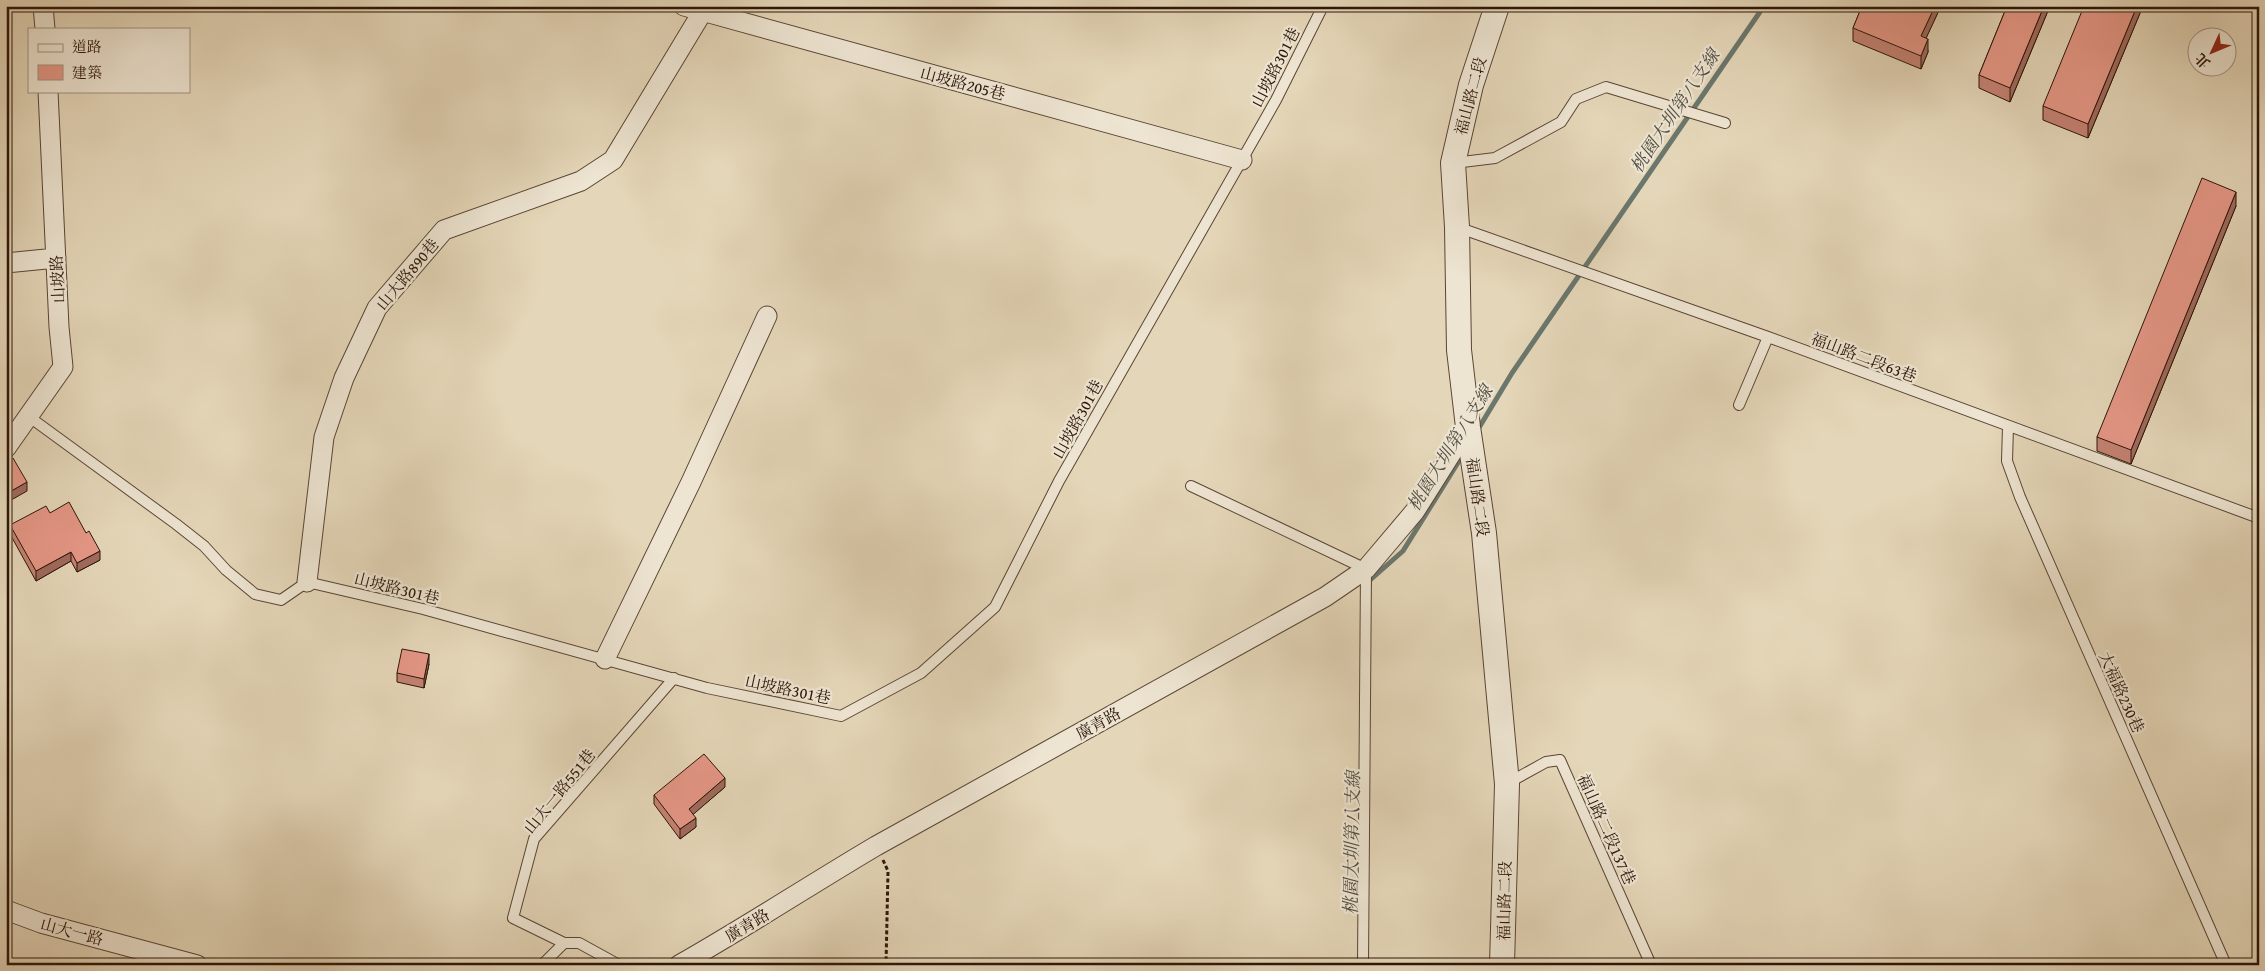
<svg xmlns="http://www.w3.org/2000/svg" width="2265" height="971" font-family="'Gentium Book Plus','Noto Serif TC',serif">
	<rect width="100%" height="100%" fill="#e4d6b8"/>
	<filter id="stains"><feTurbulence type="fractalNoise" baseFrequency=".004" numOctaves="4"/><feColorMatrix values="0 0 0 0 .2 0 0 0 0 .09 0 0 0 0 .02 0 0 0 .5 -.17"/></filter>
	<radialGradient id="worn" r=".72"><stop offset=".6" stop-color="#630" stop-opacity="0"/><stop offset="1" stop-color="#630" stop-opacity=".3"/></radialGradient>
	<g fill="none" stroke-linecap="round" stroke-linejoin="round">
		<path stroke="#6b776d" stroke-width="5" d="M1477,431L1512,373L1764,6
			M1369,585V581L1403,551L1464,453"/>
		<g stroke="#5a4534" stroke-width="12">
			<path id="service" d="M1454,163L1495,158L1561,122L1576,99L1606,87L1725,123
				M1457,227L1768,337L2259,518
				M1739,405L1768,337
				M28,416L176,524L204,546L226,570L255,594L281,600L307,582L423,609L707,688L841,716L921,673L995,607L1059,481L1276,100L1323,6
				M2008,427L2007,461L2020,497L2226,965
				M1191,486L1366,569L1363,965
				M1508,783L1546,762L1560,760L1651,965
				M542,965L564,943
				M619,965L579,943H564L513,918L534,839L674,678"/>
		</g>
		<g stroke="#5a4534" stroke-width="21">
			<path id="minor" d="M43,6L45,29
				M684,6L1242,160
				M6,263L56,258
				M6,448L63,367L59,327L48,91
				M307,582L324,437L344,378L377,308L444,230L581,181L613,160L706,6
				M605,659L691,482L767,316
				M6,910L41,923L197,965
				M679,965C746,927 810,885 876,846L1325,597L1366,569L1415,511L1468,427"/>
		</g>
		<g stroke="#5a4534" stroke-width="26">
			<path id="tertiary" d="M1497,6L1471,85L1453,163L1457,227L1459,350L1468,427L1484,533L1507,784L1502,965"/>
		</g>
		<path stroke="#2c1508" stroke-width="3" stroke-dasharray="4 2.5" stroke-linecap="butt" d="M883,860L888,871L886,965"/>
		<use href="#service" stroke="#ede4d1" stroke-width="10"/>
		<use href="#minor" stroke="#ede4d1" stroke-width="19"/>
		<use href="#tertiary" stroke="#ede4d1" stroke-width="24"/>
	</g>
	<path fill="#c58273" stroke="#2c1508" d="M1862,6H1941L1926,38L1928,52L1921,69L1853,41V28Z
		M2007,6H2050L2010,102L1979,88V75Z
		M2143,6L2088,138L2043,120V106Z
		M2236,206L2131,464L2097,451V437Z
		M10,525L100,560L77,572L71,561L36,581L10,534Z
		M429,664L424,688L397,682V673Z
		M725,787L693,814L696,827L680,839L654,804V795Z"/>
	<path fill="#a06a5e" stroke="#2c1508" d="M1935,6H1941L1921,49V36Z
		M2044,6H2050L2010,102V88Z
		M2137,6H2143L2088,138V124Z
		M1928,39V52L1921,69V56Z
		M2236,192V206L2131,464V450Z
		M27,482V491L6,503V494Z
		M100,551V560L77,572V563Z
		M71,552V561L36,581V571Z
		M429,654V664L424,688V679Z
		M725,778V787L689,818V809Z
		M696,818V827L680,839V829Z"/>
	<path fill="#e59786" stroke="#2c1508" d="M1862,6H1935L1921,36L1928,39L1921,56L1853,28Z
		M2007,6H2044L2010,88L1979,75Z
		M2084,6H2137L2088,124L2043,106Z
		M2202,178L2236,192L2131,450L2097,437Z
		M13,458L27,482L6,494V462Z
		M69,502L86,533L89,531L100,551L77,563L71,552L36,571L10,525L46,506L50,513Z
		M402,649L429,654L424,679L397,673Z
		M704,754L725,778L689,809L696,818L680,829L654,795Z"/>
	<g text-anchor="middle" stroke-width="4.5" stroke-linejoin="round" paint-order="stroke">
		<g font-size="16" fill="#2c1508" stroke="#ede4d1">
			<text transform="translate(1275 67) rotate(-63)" y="6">山坡路301巷</text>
			<text transform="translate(963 83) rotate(15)" y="6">山坡路205巷</text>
			<text transform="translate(1470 96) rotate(-75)" y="6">福山路二段</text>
			<text transform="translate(407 274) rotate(-50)" y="6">山大路890巷</text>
			<text transform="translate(57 279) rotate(-93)" y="6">山坡路</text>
			<text transform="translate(1864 357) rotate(21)" y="6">福山路二段63巷</text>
			<text transform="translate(1077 419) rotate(-61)" y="6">山坡路301巷</text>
			<text transform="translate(1478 497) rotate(82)" y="6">福山路二段</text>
			<text transform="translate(397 588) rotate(14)" y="6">山坡路301巷</text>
			<text transform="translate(788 689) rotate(12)" y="6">山坡路301巷</text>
			<text transform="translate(2122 692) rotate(66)" y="6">大福路230巷</text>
			<text transform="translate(1098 723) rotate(-29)" y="6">廣青路</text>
			<text transform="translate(559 791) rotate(-51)" y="6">山大一路551巷</text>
			<text transform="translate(1607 829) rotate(66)" y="6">福山路二段137巷</text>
			<text transform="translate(1504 901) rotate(-89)" y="6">福山路二段</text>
			<text transform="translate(747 925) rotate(-31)" y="6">廣青路</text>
			<text transform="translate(72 931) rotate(15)" y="6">山大一路</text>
		</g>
		<g font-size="18" font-style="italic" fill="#514e43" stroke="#ede4d1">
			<text transform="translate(1675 111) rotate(-56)" y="6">桃園大圳第八支線</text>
			<text transform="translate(1450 448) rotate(-58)" y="6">桃園大圳第八支線</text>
			<text transform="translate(1352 843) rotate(-89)" y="6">桃園大圳第八支線</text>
		</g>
	</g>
	<rect width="2265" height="971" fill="none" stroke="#e4d6b8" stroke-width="25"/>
	<rect x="8" y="8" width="2250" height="956" fill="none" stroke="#2c1508" stroke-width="2.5"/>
	<rect x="12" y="12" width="2240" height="946" fill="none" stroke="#2c1508"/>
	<rect x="28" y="28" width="162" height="65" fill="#ede4d1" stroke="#a09181"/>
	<rect x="38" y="44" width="25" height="8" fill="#ede4d1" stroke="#a09181"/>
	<text x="72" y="52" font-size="15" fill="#2c1508">道路</text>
	<rect x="38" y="65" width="25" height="15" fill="#e59786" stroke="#a09181"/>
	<text x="72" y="78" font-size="15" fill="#2c1508">建築</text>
	<g transform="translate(2212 52) rotate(226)"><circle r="24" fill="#ede4d1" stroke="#a09181"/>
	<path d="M0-4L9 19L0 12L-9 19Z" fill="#8f2418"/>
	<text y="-8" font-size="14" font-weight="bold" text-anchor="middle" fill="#2c1508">北</text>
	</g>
	<rect width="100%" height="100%" filter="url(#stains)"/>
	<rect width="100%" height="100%" fill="url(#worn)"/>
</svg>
